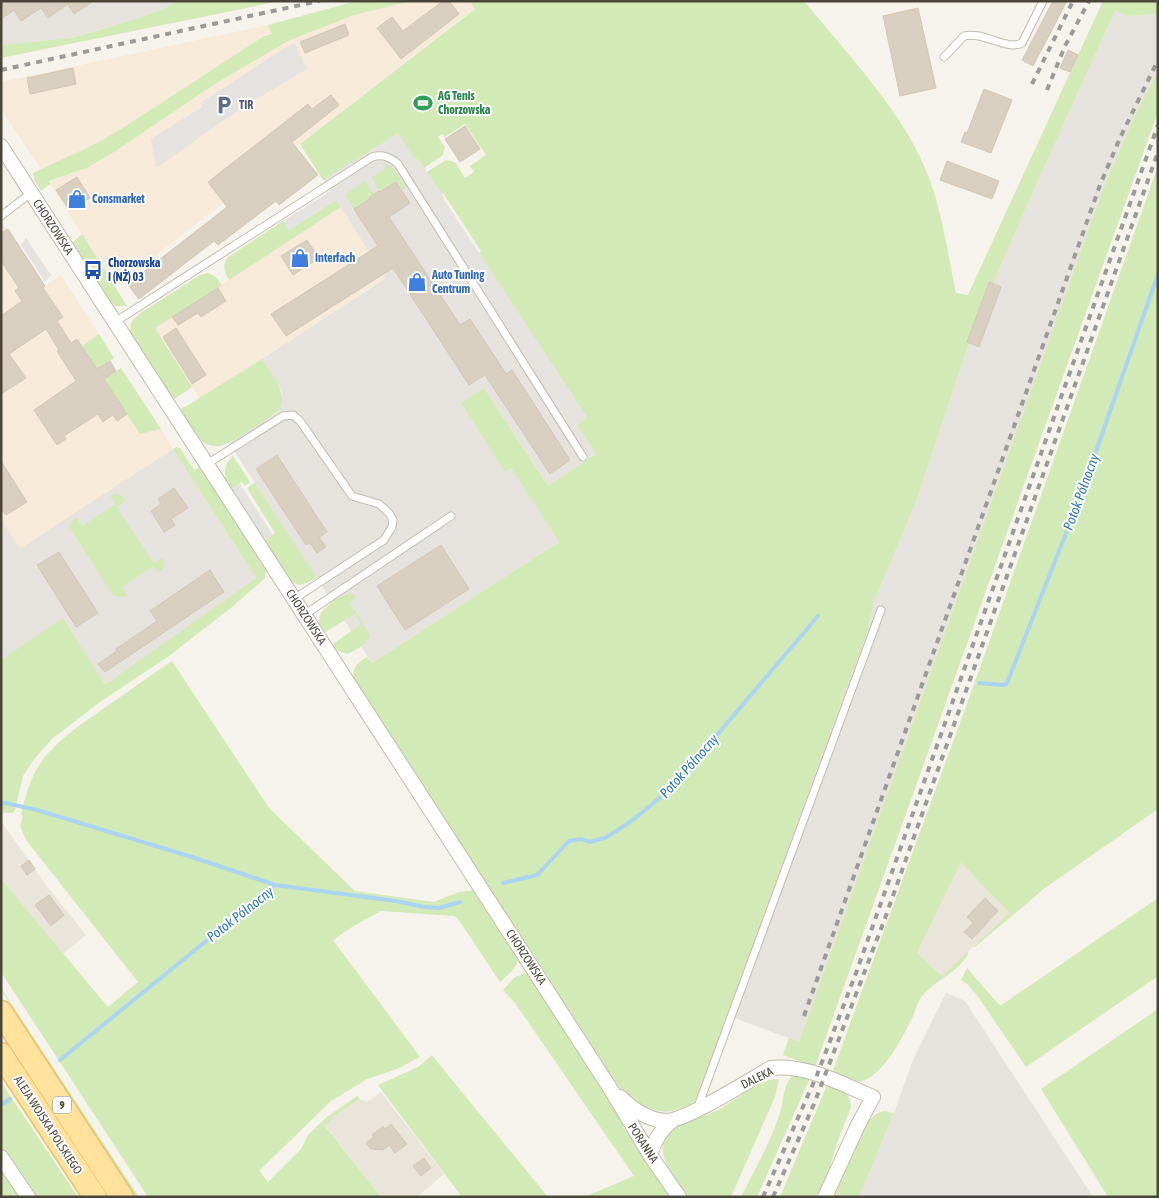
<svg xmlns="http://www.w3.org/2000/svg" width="1159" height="1198" font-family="'Asap Condensed',sans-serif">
	<rect width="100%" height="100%" fill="#f6f3ec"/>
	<path fill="#eae5da" d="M1,821L46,885L86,935L63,954L1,879Z
		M961,861L1009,913L942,976L917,953Z
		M381,1092L444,1174L417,1197H381L325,1125L337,1114L360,1099L367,1102Z"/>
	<path fill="#f7ead8" d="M412,1H470L475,8L115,287L49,182L87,168L114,152L215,84L288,41L354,15Z
		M268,25L272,33L264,36L124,127L99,142L41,169L1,110V82Z
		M341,207L386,278L200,399L154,328Z
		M1,220L45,286L61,275L86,314L99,334L82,346L140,434L161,429L173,449L20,550L1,519Z"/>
	<path fill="#e6e2dd" d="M1,1H177L167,7L133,20L70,38L1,45Z
		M1115,11L1128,16L1158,14V71L1131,124L1103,189L799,1042L726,1015L867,633L874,602L917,499L969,343L967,342L989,282L993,284L1032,194Z
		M398,133L415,160L418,159L442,194L445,202L587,418L577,425L596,454L548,486L484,388L461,403L505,471L511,468L559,542L372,663L229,443L278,412L282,404V391L262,359L386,278L323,180Z
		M173,449L256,578L105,686L1,749V519L20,549Z
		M946,993L965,1001L1093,1197H859L894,1113L913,1060Z"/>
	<path fill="#d2eab5" d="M177,1H280L1,58V45L71,38L133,20L167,7Z
		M357,1H412L354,15L288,41L215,84L114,152L87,168L49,181L50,184L41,191L34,179L33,173L99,142L124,127L264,36L272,34L268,25Z
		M470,1H804C844,50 901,110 925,168C942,207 947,251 956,293L968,295L1103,1H1158V14L1128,16L1115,11L1032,194L993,284L988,283L967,342L969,343L917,499L874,602L867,633L703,1081C701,1086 699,1094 696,1099C692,1104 685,1107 679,1109C652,1118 631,1101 615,1082L354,678C351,667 359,662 367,657L372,663L559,542L511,468L505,472L461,403L484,388L548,486L596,454L577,425L587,418L479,253L481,251L443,193L442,194L427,172L446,160L455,162L465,178L474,172L470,166L486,155L465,124L445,137L442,134L438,137L445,147L443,155L424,168L418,159L415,160L397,134L323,180L300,144L475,9Z
		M1158,71V112L815,1067L783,1055L789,1038L799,1042L1103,189L1131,124Z
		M383,163L394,169L406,187L401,190L380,192L371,177L386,168Z
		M1158,166V809L1045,888L975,947H973L1009,913L961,862L917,953L942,976L968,951V954C958,973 935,980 922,996C916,1003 916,1012 911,1020C902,1039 880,1081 857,1082C848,1083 840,1077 832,1073L977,676Z
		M365,181L374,194L369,197L370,199L354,209L345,194Z
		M336,200L341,207L229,280C224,272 222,265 228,257L283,221L289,230Z
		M82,234L127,306H116L109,300L94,277L97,275L90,265L87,266L72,243Z
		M208,273L215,276L222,285L155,328L192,387L173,400L131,335L130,331L131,323L139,314L200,275Z
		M99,334L114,358L97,369L82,346Z
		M262,359C271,374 288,391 280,409C272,417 229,445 220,446C211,447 205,444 198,438L180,410Z
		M121,368L161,429L140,434L104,379Z
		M176,447L180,448L194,470L200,467L266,568L265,578L232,607L169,656L100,702L53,738L35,758L23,776L15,810L12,813H1V660L63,618L105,685L256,578L173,449Z
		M233,456L250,482L245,486L242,482L231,490C223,478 222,466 233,456Z
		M255,483L317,578L304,584L299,585L291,581L265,540L275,533L247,488Z
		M113,494C119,493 123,496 125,501L117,507L154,563L162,558C166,564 164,569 158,573L153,566L122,587L127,595C121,598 116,598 112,594L70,528L71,522L76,517L82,526L115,504L110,496Z
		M350,593L357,597L350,603L370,634C369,644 356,650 347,654L336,650L333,644L361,624L355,614L325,632C307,615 335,598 350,593Z
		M172,661L269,808L355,891L434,902L459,892L475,890L518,956C519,967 508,974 500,982L459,920L454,916L381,911L355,925L333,940L420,1057L397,1069L367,1079L331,1101L259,1171L268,1182L301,1149L308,1135L316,1127L327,1117L357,1096L360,1099L337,1114L325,1126L381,1197H148L1,972V879L108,1007L138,982L26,840L20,826L23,816L21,814C26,795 30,777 42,761C58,739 83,723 106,707C128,691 150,676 172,661Z
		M1158,898V976L1026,1067L976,994L967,984L961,980L967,968L1000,1006Z
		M525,973L530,976L617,1111L624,1128L654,1175L670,1197H584L634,1176L515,1003L503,990L515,977Z
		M1,988L139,1197H136L1,990Z
		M1158,1009V1197H1108L1041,1089Z
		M432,1055L439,1064L548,1197H462L378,1085L418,1067Z
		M796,1074L810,1078L757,1197H741C756,1167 774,1137 782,1105C784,1094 785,1079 796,1074Z
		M773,1079H779L775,1097L731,1197H687C674,1178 646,1145 676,1127C688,1120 703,1117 716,1111C735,1101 752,1085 773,1079Z
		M1,1082L78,1197H34L1,1148Z
		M827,1085C841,1089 850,1091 851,1107C846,1120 840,1134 836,1147C830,1164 828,1184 814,1197H780Z
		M885,1111L894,1113L859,1197H833C842,1177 860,1113 885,1111Z
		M1,1166L21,1197H1Z"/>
	<path fill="#e5e3e0" d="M295,43L307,69L240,109L156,168L151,139L202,107L200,103L288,46Z
		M398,133L415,160L407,165L399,156L393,152L373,149Z
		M376,163H383L386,168L289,230L283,221Z
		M445,201L587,418L577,425L435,208Z
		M26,238L51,275L45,282L21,245Z
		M292,434L315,469L306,475L283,440Z
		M265,436L270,444L246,460L241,451Z
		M240,484L273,535L265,540L232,489Z
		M110,496L115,504L82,526L76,517Z
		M125,501L162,558L154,563L117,507Z
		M456,520L462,529L401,570L395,561Z
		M357,597L378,629L370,634L350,603Z"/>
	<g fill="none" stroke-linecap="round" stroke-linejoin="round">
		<path stroke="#a9d4f2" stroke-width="4" d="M979,683L1004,685L1007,683L1078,503L1158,274
			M1,802L37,810L192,857L275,885
			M503,883L537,875L569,841L581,839L590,842L605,838L630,822L672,788L818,616
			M60,1060L275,885L396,901L424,907L439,908L460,902
			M1,1105L10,1099"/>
	</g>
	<path fill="#d8cfc1" stroke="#d3c7b4" d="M1,1H94L74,14L68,4L48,18L41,8L21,21L14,10L1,19Z
		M443,1H449L459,14L401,59L377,28L392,17L403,31Z
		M1053,1H1067L1033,66L1022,60Z
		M918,8L936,88L900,96L883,16Z
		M345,24L349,35L305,53L300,42Z
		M1068,50L1078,55L1070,72L1060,68Z
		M73,68L76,84L30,94L27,78Z
		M984,89L1012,100L991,153L961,142L965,132L967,133Z
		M331,95L339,105L292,142L318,175L279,205L276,201L218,245L214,241L139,299L129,286L138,278L137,277L227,207L208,182L308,104L312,109Z
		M465,126L480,149L460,162L445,139Z
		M947,161L999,181L992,199L940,180Z
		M77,177L90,198L69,210L56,190Z
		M396,182L410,203L389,217L460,325L470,319L506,374L512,370L570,460L550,474L485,375L469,385L393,268L286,336L271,314L378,246L354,209L370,199L369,198L374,194L379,191L380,192Z
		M8,229L45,286L43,288L63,317L57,321L71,343L77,339L97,369L110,361L116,371L104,379L127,414L117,421L113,415L103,422L98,414L64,436L66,439L57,445L34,410L76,381L57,351L59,350L46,329L9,354L26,378L1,394V316L22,301L15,291L19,288L1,261V233Z
		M307,240L319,258L293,275L281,256Z
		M989,282L1001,287L979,347L967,342Z
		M218,288L226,301L201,317L198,313L178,325L172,317Z
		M176,328L206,375L192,384L163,337Z
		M277,455L327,532L319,537L326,547L317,553L310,543L306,545L256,469Z
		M1,461L27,502L6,515L1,508Z
		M174,488L188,508L171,519L175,525L164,532L151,511L161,504L158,499Z
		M441,545L469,589L405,630L377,586Z
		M59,552L98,613L76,627L37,565Z
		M210,570L224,592L105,672L98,664L117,651L116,649L157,621L150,611Z
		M29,860L35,869L27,875L21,866Z
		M49,895L64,915L51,926L35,905Z
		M985,898L998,911L972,939L964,932L973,923L967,917Z
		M391,1124L407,1144L395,1153L389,1145L383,1150L371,1149L366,1143L374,1137L372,1135L383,1126L385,1129Z
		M424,1158L431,1168L421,1176L413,1166Z"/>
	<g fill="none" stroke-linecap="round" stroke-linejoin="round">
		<g stroke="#c2bbae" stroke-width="9">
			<path id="lane" d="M944,57L964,36C984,31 1006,51 1022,43L1043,1
				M1,216L31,193
				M115,322L372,157C383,154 390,157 398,164L583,457
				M207,464L283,416L293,415L300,421L352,496L379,504L389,513L393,520L392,527L384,540L294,599
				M304,615L451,516
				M697,1109L881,610"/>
		</g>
		<g stroke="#c2bbae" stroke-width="16">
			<path id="street" d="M1,146L610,1088L650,1155L679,1197
				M620,1097C631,1108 647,1119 664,1121C683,1123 751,1079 771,1068C807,1064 841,1084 873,1097L858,1125L825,1197
				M650,1155C654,1141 660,1130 673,1120
				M1,1157L28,1197"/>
		</g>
		<g stroke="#e6c16a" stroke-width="25">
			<path id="primary" d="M1,1012L122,1197
				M1,1054L95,1197"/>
		</g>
		<use href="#lane" stroke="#fff" stroke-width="7"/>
		<use href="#street" stroke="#fff" stroke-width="14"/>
		<use href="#primary" stroke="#ffe39c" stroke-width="22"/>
		<path stroke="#9a9a9a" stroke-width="4" stroke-dasharray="6 6" stroke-linecap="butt" d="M1,70L319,1
			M1032,84L1073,1
			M1047,90L1065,46L1089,1
			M804,1016L1100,185L1120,138L1158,60
			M763,1197L817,1075L856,973L1158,125
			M773,1197L814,1104L884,921L1158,152"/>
	</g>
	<defs>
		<g id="stadium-bare" transform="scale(1.5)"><path d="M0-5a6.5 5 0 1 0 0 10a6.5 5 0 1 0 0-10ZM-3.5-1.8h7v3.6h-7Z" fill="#2e9e5b" stroke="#fff" stroke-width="2.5" paint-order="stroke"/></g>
		<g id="parking-bare" transform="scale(1.5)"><path d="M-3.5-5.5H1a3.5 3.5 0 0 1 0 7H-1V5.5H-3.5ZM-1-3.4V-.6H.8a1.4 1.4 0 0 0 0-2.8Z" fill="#5c6f8a" stroke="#fff" stroke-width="2.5" paint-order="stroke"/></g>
		<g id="shop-bare" transform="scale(1.5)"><path d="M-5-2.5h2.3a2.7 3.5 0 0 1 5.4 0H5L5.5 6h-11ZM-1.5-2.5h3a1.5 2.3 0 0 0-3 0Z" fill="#3f7fe0" stroke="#fff" stroke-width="2.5" paint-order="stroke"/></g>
		<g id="bus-bare" transform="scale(1.5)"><path d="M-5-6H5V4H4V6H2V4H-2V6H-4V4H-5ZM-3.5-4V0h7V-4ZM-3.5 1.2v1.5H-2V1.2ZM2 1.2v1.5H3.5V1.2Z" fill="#1a4fb4" stroke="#fff" stroke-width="2.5" paint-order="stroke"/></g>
	</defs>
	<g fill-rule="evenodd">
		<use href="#stadium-bare" x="423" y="103"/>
		<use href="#parking-bare" x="224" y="105"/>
		<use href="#shop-bare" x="77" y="199"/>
		<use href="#shop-bare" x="300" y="258"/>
		<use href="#bus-bare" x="93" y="270"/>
		<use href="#shop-bare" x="417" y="282"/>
	</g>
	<g text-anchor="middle" stroke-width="4" stroke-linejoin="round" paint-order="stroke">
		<rect fill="#fff" stroke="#817c74" stroke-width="1" x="53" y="1096.5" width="18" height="17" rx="4"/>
		<g font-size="11" font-weight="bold" fill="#4b4439">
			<text x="62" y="1109">9</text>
		</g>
		<g font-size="12" font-weight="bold" fill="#27864d" stroke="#fff" text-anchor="start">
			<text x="438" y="100">AG Tenis<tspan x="438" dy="14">Chorzowska</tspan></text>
		</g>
		<g font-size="12" font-weight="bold" fill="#4e5e75" stroke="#fff" text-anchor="start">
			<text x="239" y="109">TIR</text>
		</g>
		<g font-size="12" font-weight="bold" fill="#366cbe" stroke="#fff" text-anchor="start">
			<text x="92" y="203">Consmarket</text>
			<text x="315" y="262">Interfach</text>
			<text x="432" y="279">Auto Tuning<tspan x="432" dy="14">Centrum</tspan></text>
		</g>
		<g font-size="12" fill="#4b4439" stroke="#fff">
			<text transform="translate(53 227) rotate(57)" y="4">CHORZOWSKA</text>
			<text transform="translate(306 617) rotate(57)" y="4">CHORZOWSKA</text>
			<text transform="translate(526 957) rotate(57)" y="4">CHORZOWSKA</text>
			<text transform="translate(757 1078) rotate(-26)" y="4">DALEKA</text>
			<text transform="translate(48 1125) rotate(57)" y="4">ALEJA WOJSKA POLSKIEGO</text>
			<text transform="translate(643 1143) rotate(57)" y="4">PORANNA</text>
		</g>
		<g font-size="12" font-weight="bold" fill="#164399" stroke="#fff" text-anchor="start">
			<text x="108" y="267">Chorzowska<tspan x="108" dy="14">I (NŻ) 03</tspan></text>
		</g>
		<g font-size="14" font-style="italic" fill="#2e7ab2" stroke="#fff">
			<text transform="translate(1081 492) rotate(-70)" y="5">Potok Północny</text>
			<text transform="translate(689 766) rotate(-48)" y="5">Potok Północny</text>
			<text transform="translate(240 914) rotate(-38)" y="5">Potok Północny</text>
		</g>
	</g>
	<rect width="1159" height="1198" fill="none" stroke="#4b4439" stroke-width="5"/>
</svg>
